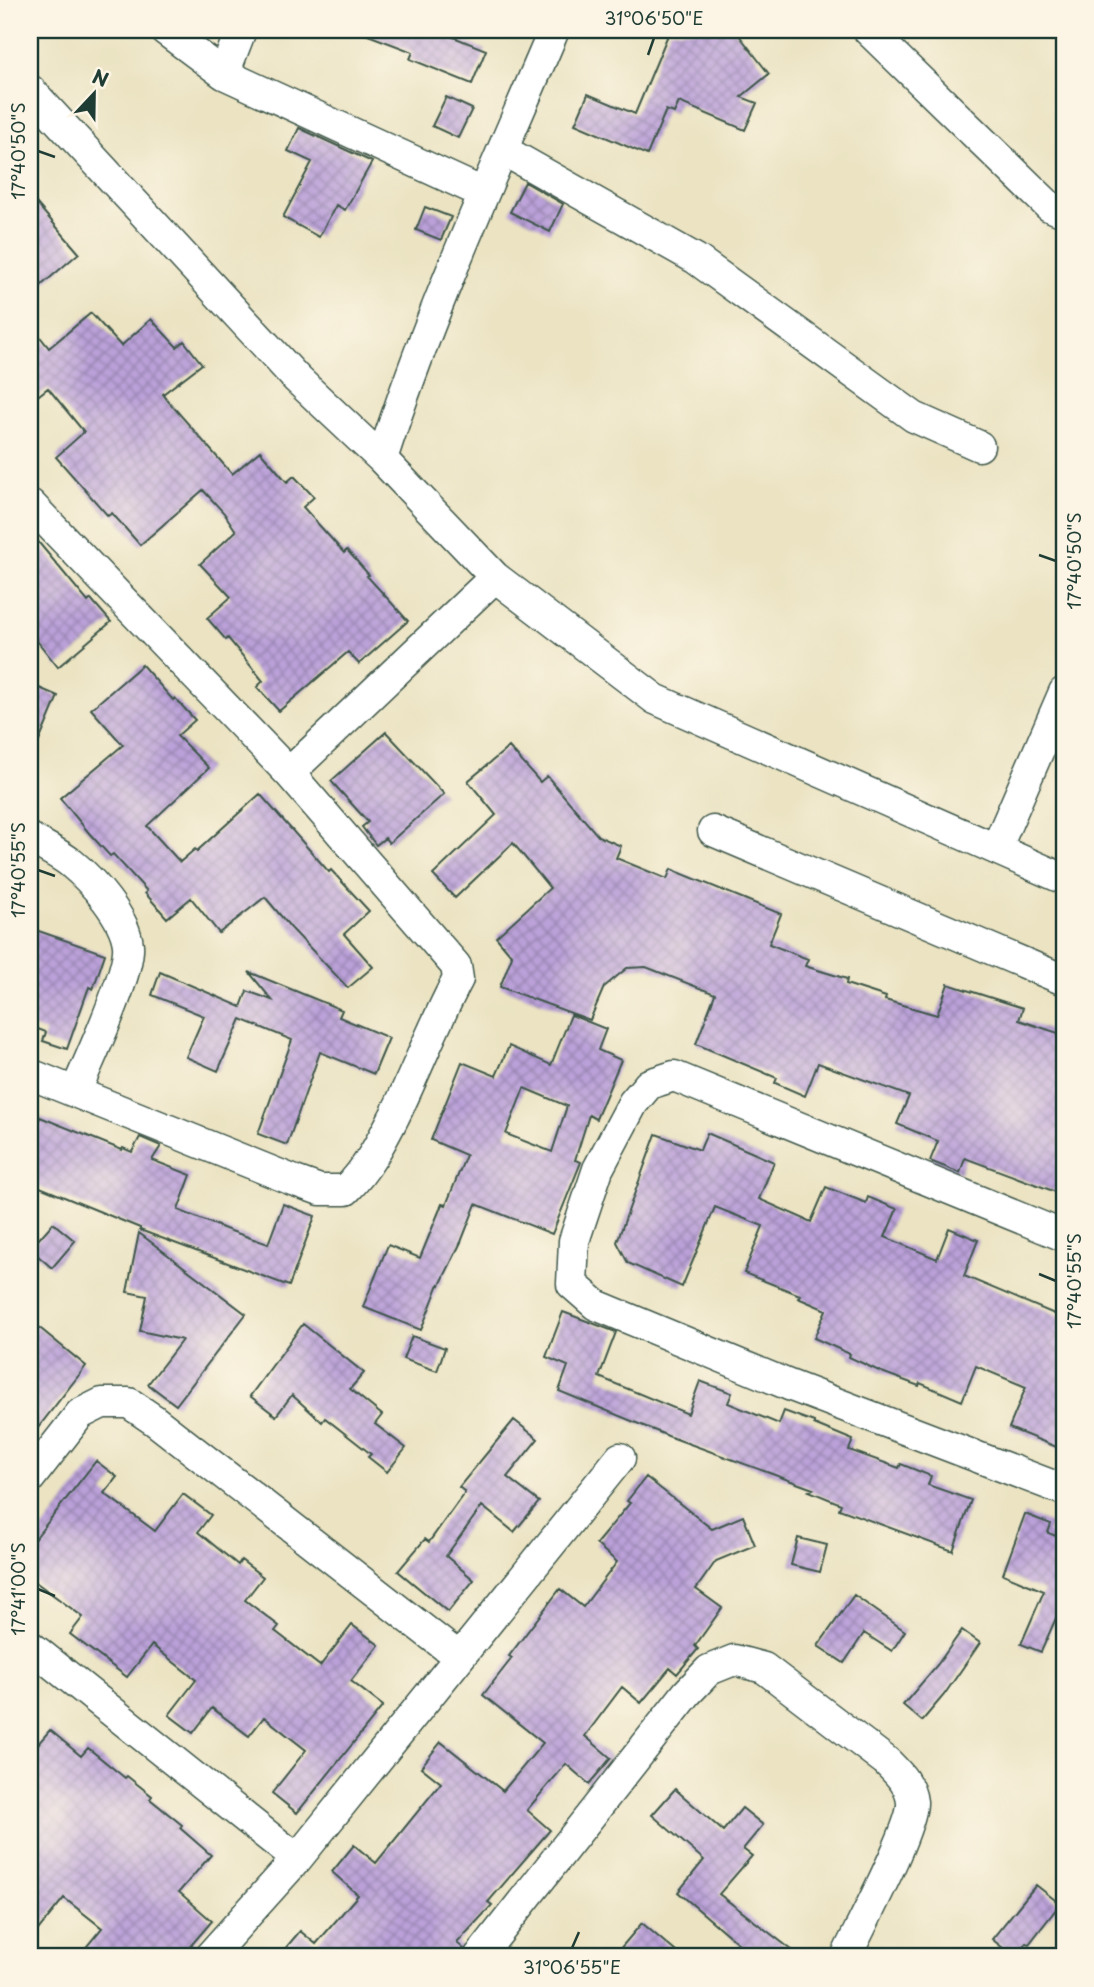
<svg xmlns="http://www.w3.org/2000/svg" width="1094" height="1987" font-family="'Playpen Sans',sans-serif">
	<defs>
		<pattern id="building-cross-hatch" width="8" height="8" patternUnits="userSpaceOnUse" patternTransform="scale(1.75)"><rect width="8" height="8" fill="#bba1d9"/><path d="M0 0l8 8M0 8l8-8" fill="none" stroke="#9784b1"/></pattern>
	</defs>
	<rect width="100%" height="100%" fill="#fcf5e5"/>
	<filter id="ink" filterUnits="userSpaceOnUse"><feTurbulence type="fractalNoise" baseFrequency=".0143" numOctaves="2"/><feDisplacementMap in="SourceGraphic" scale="14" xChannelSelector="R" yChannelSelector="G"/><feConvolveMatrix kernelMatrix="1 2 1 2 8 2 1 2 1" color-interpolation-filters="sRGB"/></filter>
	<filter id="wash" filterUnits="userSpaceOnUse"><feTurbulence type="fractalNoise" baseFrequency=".00686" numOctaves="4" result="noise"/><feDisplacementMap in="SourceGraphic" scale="28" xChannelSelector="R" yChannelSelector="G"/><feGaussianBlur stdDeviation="1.57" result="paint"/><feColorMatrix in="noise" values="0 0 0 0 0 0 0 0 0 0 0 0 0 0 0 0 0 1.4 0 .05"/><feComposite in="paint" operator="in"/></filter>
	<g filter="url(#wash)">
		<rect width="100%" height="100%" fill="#ebe3c2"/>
		<g id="blocks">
			<path fill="url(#building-cross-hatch)" fill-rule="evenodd" d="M360,30H436L486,50L472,84L410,59L413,52L360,32Z
				M670,30H735L769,74L741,97L757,103L745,130L679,102L674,113L666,110L647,155L575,124L588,94L635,114Z
				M446,97L472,109L458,138L432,126Z
				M299,128L372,162L345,210L336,205L319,237L283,217L312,162L288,151Z
				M525,182L563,204L550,232L510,212Z
				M30,196L79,253L30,295Z
				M425,207L451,217L441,240L416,230Z
				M91,313L121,346L151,319L177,347L184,341L202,364L163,394L168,401L232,474L260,451L287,482L294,476L314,497L303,507L344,553L347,550L369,575L367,576L408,621L359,664L348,652L279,711L257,687L263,681L228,638L226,640L207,618L231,597L200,564L236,531L224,513L203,490L140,545L112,513L108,516L56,457L84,432L48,388L30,402V324L49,348Z
				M30,532L88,602L91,599L111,622L58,667L30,632Z
				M142,665L173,700L175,698L195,720L177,736L209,768L147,826L180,862L195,849L197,851L260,794L329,872L331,870L369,911L344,934L373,967L348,988L291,928L265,897L219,933L191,898L167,918L145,893L147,891L113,854L110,856L89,833L60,798L123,745L91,709Z
				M30,684L58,696L30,763Z
				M386,732L444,794L389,843L385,838L376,845L362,827L368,822L331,781Z
				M509,747L540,782L547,776L598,836L621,846L616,858L667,879L671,869L781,914L769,944L808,959L805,966L847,979L846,984L886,997L885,1000L937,1015L948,984L1023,1008L1019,1020L1064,1035V1195L965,1158L960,1173L930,1161L938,1141L897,1124L909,1096L818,1063L805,1096L775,1083L777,1078L696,1044L715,994L646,967L627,968L604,987L590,1020L500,987L512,956L496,937L550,888L513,843L455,898L433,875L496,815L468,781Z
				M30,928L105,954L93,989L89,987L67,1049L43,1041L46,1032L30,1026Z
				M160,972L241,1007L247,991L272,1000L249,972L342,1010L339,1017L389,1038L374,1074L320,1052L287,1145L258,1134L292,1040L241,1019L218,1071L186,1057L204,1016L152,995Z
				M571,1015L606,1029L598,1050L621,1060L596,1119L589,1115L575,1160L581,1162L552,1234L476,1204L461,1242L440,1285L439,1284L421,1330L363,1307L388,1245L420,1258L442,1204L446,1205L466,1155L431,1140L462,1062L496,1076L509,1046L551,1065ZM524,1088L567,1106L552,1152L506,1134Z
				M40,1117L122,1150L123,1148L132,1152L140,1137L161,1146L152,1160L191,1175L178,1210L228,1230L268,1244L283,1204L315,1216L289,1286L140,1230V1228L30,1183V1143Z
				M707,1133L774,1162L759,1199L811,1222L826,1187L866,1203L868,1197L897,1209L885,1237L937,1259L949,1228L978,1240L964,1276L1064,1318V1450L1009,1428L1026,1387L976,1366L962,1401L920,1383L919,1386L879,1371L849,1357L850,1354L814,1338L826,1310L798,1298L800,1295L744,1273L763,1226L715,1207L682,1287L628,1263L617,1242L656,1134L700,1150Z
				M53,1223L75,1241L52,1268L30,1249Z
				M139,1233L246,1314L176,1405L148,1384L182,1340L140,1331L147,1296L127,1292Z
				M563,1312L616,1332L599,1377L688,1414L700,1381L732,1393L728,1403L779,1424L784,1411L814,1422V1424L853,1440L849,1450L899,1468L901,1464L931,1476L928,1485L971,1500L953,1551L839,1509L841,1504L809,1491L813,1489L668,1436L559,1391L568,1366L546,1357Z
				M30,1320L86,1366L30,1438Z
				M303,1324L364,1373L350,1389L382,1415L375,1424L406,1448L387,1472L368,1457L371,1454L325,1418L322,1422L292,1395L276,1416L250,1396Z
				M412,1336L445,1348L437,1371L403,1359Z
				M514,1420L538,1439L507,1477L539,1502L514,1532L482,1506L446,1556L474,1580L448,1612L398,1571L425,1539L429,1542L465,1492L459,1487Z
				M96,1461L117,1477L104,1493L155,1531L183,1494L211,1515L198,1532L238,1565L241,1560L263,1577L245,1600L279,1626L275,1631L320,1666L352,1625L379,1645L351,1681L383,1706L297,1813L272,1793L306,1750L264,1717L249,1736L212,1708L193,1733L169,1715L196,1680L152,1645L127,1677L70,1634L83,1617L30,1578V1545Z
				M646,1477L712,1529L743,1516L755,1545L716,1561L696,1589L722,1608L695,1646L698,1649L677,1674L670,1668L641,1703L622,1687L585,1736L611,1758L589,1784L566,1764L527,1810L550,1830L488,1902L492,1905L457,1943L464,1949L462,1957H278L300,1931L316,1944L358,1895L332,1872L354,1845L376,1863L441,1783L421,1767L441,1742L503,1791L543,1743L483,1695L512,1658L509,1656L560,1589L583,1607L617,1562L596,1544L630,1503L627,1501Z
				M1025,1514L1051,1524L1048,1533L1064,1539V1600L1041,1652L1021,1644L1044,1591L1003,1574Z
				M798,1538L827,1545L820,1572L791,1565Z
				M854,1595L905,1631L892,1651L864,1633L844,1663L818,1646Z
				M962,1630L980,1643L944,1695L922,1721L903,1705L938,1664Z
				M50,1730L81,1756L88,1748L125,1778L127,1776L152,1796L150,1799L182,1825L180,1828L211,1855L179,1892L212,1921L181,1957H78L102,1928L64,1898L30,1940V1753Z
				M675,1789L723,1831L742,1808L763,1825L743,1849L752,1856L719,1894L801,1957H754L678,1892L704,1860L652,1815Z
				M1036,1885L1060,1904L1029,1944L1026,1943L1014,1957L992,1939Z
				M642,1923L682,1957H613Z"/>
		</g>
	</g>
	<g filter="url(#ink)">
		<use href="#blocks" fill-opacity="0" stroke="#3e5649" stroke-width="2"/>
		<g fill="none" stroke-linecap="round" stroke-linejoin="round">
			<g stroke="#3e5649" stroke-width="33">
				<path id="minor" d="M165,30L224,74L483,193
					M868,30L1049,206L1064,212
					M224,74L241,30
					M30,90L297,379L382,459L495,577L655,699L1064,879
					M503,150L696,259L914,417L979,446
					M382,459C429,313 494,171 554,30
					M30,504L289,773L456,966L458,979C434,1024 416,1072 394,1117C380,1144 368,1168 346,1190H320L295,1181L30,1074
					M289,773L495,577
					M713,831L1064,980
					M30,838C43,846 58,853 71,863C92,880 125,917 128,945C131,972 88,1062 76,1091
					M996,849L1064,692
					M1064,1236L674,1076L649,1084L633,1103L598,1169L574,1241L572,1284L596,1305L789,1385L1064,1490
					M30,1478L80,1414L102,1403H129L154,1420L459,1657
					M30,1646L297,1859
					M209,1957L297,1859L620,1458
					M479,1957L687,1693L709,1670L734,1660L764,1668L886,1761C898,1773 910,1784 912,1802C914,1826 859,1929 846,1957"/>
			</g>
			<use href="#minor" stroke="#fff" stroke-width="30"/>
		</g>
	</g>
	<path fill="none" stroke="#1f3d34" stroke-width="2.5" d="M648,55L654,38M38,151L55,157M1039,555L1056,561M38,870L55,876M1039,1274L1056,1281M38,1589L55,1596M572,1948L579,1932"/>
	<rect width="1094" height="1987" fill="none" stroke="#fcf5e5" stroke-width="77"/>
	<g transform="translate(94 94) rotate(22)" stroke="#fcf5e5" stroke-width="5" paint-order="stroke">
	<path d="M0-5L12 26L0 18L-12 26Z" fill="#1f3d34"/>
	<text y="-10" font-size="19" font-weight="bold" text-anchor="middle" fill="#1f3d34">N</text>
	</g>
	<rect x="38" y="38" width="1018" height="1910" fill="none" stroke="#1f3d34" stroke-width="2.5"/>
	<g font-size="18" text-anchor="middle" fill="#1f3d34">
		<text x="654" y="25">31°06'50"E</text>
		<text transform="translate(19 151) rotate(-90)" y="6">17°40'50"S</text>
		<text transform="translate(1075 561) rotate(-90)" y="6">17°40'50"S</text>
		<text transform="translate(19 870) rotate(-90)" y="6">17°40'55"S</text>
		<text transform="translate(1075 1281) rotate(-90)" y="6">17°40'55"S</text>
		<text transform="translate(19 1589) rotate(-90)" y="6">17°41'00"S</text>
		<text x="572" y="1974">31°06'55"E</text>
	</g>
</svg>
